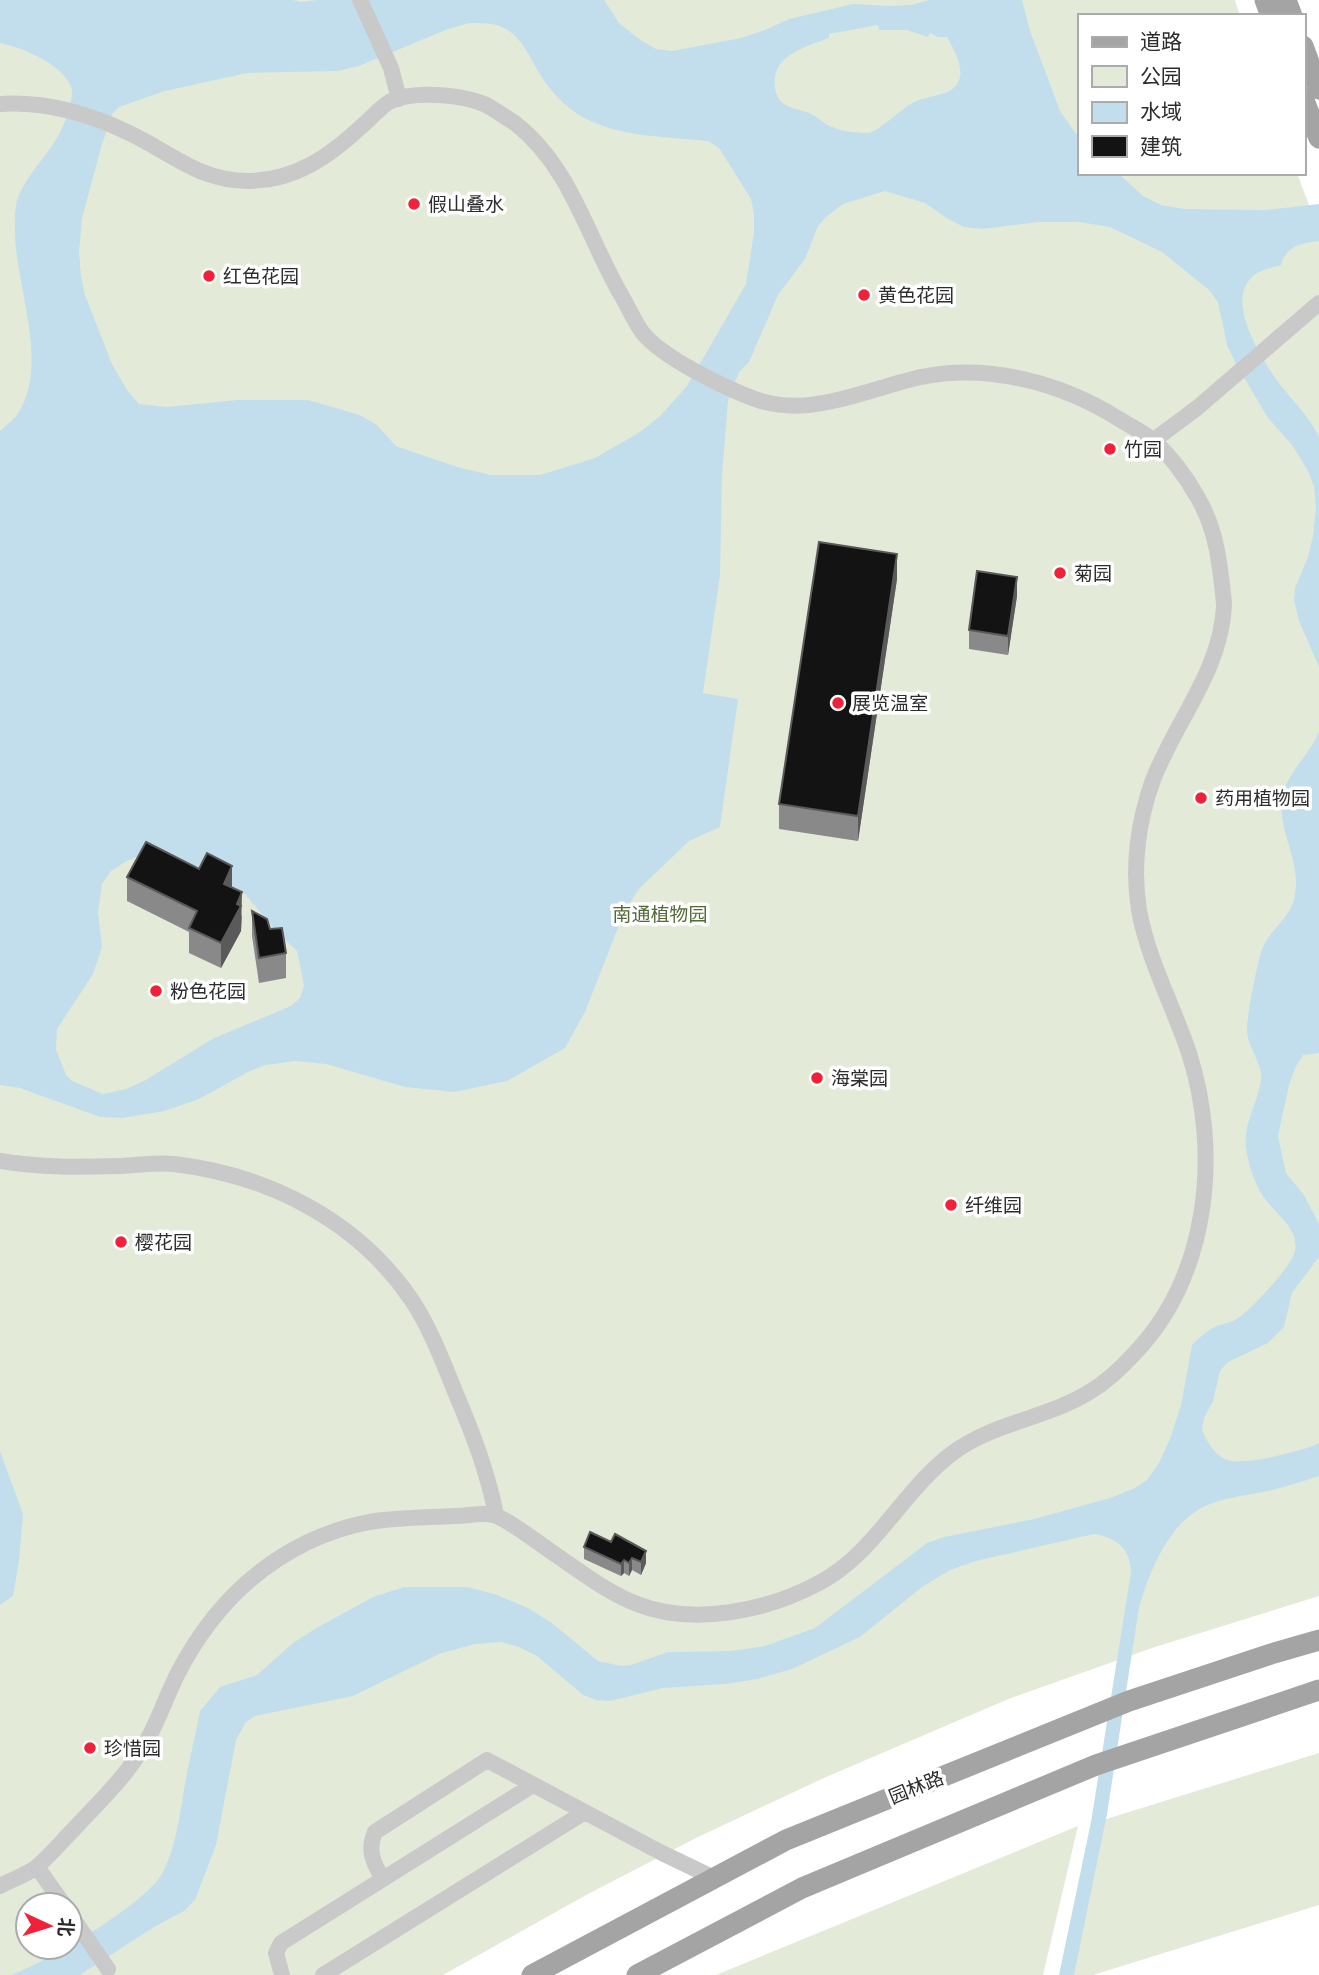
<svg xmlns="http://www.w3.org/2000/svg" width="1319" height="1975" font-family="Overpass,'Noto Sans SC',sans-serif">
	<rect width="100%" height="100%" fill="#fff"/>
	<path fill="#e3ebd8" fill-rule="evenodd" d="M0,0H1235L1240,16H1079V173H1297L1319,232V1596L1152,1648L1011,1698L826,1777L696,1838L588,1894L443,1975H0ZM28,1905H70V1947H28Z
		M1319,1753V1905L1093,1975H1063L1100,1821Z
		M1078,1826L1043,1975H716Z"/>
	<path fill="#c2deed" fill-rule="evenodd" d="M0,0H293L300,2L317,0H604L619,23L639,39L656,49L672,51L741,38L765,30L789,19L853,4L891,6L911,5L929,0H1022L1030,31L1060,111L1079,138V173H1118L1143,196L1161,205L1185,209L1265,210L1319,204V241C1301,243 1286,246 1281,265C1272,268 1258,270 1251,278C1227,302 1259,354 1274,376C1288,397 1308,413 1319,437V667L1299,621L1294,600L1295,588L1308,557L1313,536L1316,508L1314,486L1307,469L1292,445L1268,418L1236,364L1227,345L1218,302L1209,290L1162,252L1110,227L1079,222H1038L982,229L964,227L948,219L925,203L885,191L843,204L826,217L818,226L805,259L778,295L749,362L739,372L728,401L722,475L720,576L703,693L738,699L720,827L689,841L639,889L625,910L585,1012L565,1048L507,1081L454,1092L405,1087L326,1064L295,1061L266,1065L250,1071L199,1099L165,1111L122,1118L100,1117L20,1088L0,1085V431C6,425 15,419 19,412C49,362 16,287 15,233C15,221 14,206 19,195C34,162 60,147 69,108C71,101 73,94 71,87C64,65 21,47 0,43ZM470,23C477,23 485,23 492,24C518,29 526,51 538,71C546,85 557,98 569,108C607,138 663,136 708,141L719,148L751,199L754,214V232L746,284L687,386L660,416L640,432L595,458L540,475H491L457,467L396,446L377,425L360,415L308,400H237L167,407L139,404L127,390L112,364L85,295L81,276L79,252L82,218L102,144L113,113L119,107L165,91L247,73L338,71L359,66L448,29ZM878,25L879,30H907L928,37L930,33L938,37H947C956,53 972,81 947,92C937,96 926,97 916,101C902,107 879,132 868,133C854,133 838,131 826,124C822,122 818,117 813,115C805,110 793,110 784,104C778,100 775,92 775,86C771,55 806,47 829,38V34ZM159,849L244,893L277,932L297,951L304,986L300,998L291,1006L214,1038L144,1081L126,1089L103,1094L72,1081L66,1075L56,1049L57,1029L93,974L102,947L98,912L102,884L111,871L125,862L149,851Z
		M1319,731V1053L1303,1055L1296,1066L1289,1085L1278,1136L1286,1173L1304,1195L1319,1224V1257L1292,1293L1284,1327L1268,1343L1228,1362L1220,1371L1213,1401L1204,1418L1202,1430C1207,1441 1214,1455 1227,1460C1244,1466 1303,1451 1319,1443V1476C1304,1481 1288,1486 1272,1490C1248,1496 1216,1497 1195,1512C1165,1532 1148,1576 1139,1608L1107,1814L1074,1975H1059L1091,1822L1131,1572C1130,1548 1117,1538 1094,1534L976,1561L950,1570L922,1587L860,1637L792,1669L757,1679L726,1684L663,1688L610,1701L596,1700L583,1695L537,1656L519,1647L501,1642L475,1644L439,1654L353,1696L255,1716L246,1722L236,1740L216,1845L195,1900L184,1911L154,1927L80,1975H11C43,1964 148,1903 163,1872C176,1846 179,1819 184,1790C188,1764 195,1738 200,1711L220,1687L257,1675L293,1643L318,1627L373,1597L404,1587H468L497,1595L528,1608L552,1623L598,1661L621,1666L631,1665L668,1652L731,1651L765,1646L815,1628L927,1543L944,1537L1034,1519L1110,1498L1135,1488L1147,1480L1159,1463L1170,1439L1181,1405L1192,1345C1199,1338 1207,1330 1217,1326C1226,1323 1233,1322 1241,1316C1255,1305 1291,1267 1295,1251C1300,1227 1271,1211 1261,1193C1253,1179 1248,1164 1246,1148C1243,1125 1257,1104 1261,1081C1263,1063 1248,1049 1247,1031C1246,1019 1257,965 1261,952C1268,930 1292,918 1295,894C1301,861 1278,832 1282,800C1285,773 1310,756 1319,731Z
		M0,1451L23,1514L19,1561L13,1596L0,1605Z"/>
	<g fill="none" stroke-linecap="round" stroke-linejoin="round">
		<path stroke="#c9c9c9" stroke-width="16" d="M360,0L391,68L399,99
			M0,104C45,101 87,113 127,132C169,151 198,181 248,181C295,181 330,156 363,125C370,119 384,104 391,101C414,90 462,95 484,104C491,107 510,120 516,124C572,168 588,240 624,300C630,311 635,322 642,332C661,357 725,388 755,399C809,419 867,389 921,377C988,363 1062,383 1119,419C1130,426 1142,431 1151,439C1169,453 1187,478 1198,498C1211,520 1217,544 1220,569C1221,577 1224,599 1224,606C1221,671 1175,722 1153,780C1138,821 1132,867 1139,910C1148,960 1173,1005 1189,1053C1221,1153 1209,1276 1134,1354C1122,1367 1106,1382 1091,1391C1049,1418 995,1422 954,1452C903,1489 876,1553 819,1583C767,1611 693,1626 637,1604C608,1593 581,1572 556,1555C542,1546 507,1518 493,1515C480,1512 468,1516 455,1516C396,1519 364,1516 308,1542C250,1570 207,1617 178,1673C166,1696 159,1720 146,1742C128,1775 99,1802 74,1829C61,1842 48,1858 34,1869C23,1876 11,1880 0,1886
			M1154,440L1197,408L1319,303
			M0,1161C40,1168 80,1167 121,1166C139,1165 157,1162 174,1164C268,1175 357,1220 411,1299C430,1327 443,1362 456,1394C473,1434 488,1473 496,1515
			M37,1867L64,1905
			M383,1879C373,1863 367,1850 375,1832L487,1760L662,1853L714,1878
			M70,1914L108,1969
			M282,1975L276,1953L281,1943L533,1785
			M323,1975L585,1812"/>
		<path stroke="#a4a4a4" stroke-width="21" d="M1265,0L1271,16
			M1286,0L1292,16
			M1303,46L1319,89
			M1303,98L1319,138
			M532,1975L786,1840L1129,1701L1271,1654L1319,1640
			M637,1975L802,1888L1096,1765L1319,1690"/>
	</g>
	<path fill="#898989" d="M897,579L858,841L779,829V804Z
		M1017,596L1008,655L969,649V630Z
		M127,877L232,888L242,917L241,931L221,968L189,953V932L127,901Z
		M252,911L270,929L286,953V978L259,983L252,936Z
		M590,1532L646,1563L641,1575L632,1570L629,1576L624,1573L621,1576L584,1559V1547Z"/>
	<path fill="#5a5a5a" d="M897,554V579L858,841V816Z
		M1017,577V596L1008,655V636Z
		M232,866V890L224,884Z
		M242,892L241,931L221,968V943Z
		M646,1551V1563L641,1575V1562Z
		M632,1558V1570L629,1576V1563Z
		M624,1560V1573L621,1576V1564Z"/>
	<path fill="#131313" stroke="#5a5a5a" stroke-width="2" d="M819,542L897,554L858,816L779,804Z
		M977,571L1017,577L1008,636L969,630Z
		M146,842L199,869L207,853L232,866L224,884L242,892L237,904L241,906L221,943L189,928L197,911L127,877Z
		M252,911L267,919L270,929L282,928L286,953L259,958Z
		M590,1532L611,1542L615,1534L646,1551L641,1562L632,1558L629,1563L624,1560L621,1564L584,1547Z"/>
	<g fill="#f02139" stroke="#fff" stroke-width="2.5">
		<circle cx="414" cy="204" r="7"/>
		<circle cx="209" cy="276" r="7"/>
		<circle cx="864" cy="295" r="7"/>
		<circle cx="1110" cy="449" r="7"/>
		<circle cx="1060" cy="573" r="7"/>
		<circle cx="838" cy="703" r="7"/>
		<circle cx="1201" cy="798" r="7"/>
		<circle cx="156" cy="991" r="7"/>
		<circle cx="817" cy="1078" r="7"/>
		<circle cx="951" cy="1205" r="7"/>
		<circle cx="121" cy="1242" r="7"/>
		<circle cx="90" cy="1748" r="7"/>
	</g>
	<g text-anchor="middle" stroke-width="7" stroke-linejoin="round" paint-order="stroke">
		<g font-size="19" fill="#2c2c2c" stroke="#fff" text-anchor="start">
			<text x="428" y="211">假山叠水</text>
			<text x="223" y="283">红色花园</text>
			<text x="878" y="302">黄色花园</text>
			<text x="1124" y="456">竹园</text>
			<text x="1074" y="580">菊园</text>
			<text x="852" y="710">展览温室</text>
			<text x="1215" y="805">药用植物园</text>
			<text x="170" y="998">粉色花园</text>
			<text x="831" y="1085">海棠园</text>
			<text x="965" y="1212">纤维园</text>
			<text x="135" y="1249">樱花园</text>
			<text x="104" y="1755">珍惜园</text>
		</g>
		<g font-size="19" fill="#516a37" stroke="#fff">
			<text x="660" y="921">南通植物园</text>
		</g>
		<g font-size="19" fill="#2c2c2c" stroke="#fff">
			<text transform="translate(916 1787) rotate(-22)" y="7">园林路</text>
		</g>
	</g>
	<rect x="1078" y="14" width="228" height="161" fill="#ffffff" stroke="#ababab" stroke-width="2"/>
	<rect x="1092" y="37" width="35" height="10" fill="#a4a4a4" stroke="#ababab" stroke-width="2"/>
	<text x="1140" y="49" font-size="21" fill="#2c2c2c">道路</text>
	<rect x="1092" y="66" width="35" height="21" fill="#e3ebd8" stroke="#ababab" stroke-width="2"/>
	<text x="1140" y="84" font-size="21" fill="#2c2c2c">公园</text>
	<rect x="1092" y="102" width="35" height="21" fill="#c2deed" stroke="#ababab" stroke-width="2"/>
	<text x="1140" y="119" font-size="21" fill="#2c2c2c">水域</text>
	<rect x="1092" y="136" width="35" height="21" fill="#131313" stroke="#ababab" stroke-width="2"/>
	<text x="1140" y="154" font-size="21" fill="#2c2c2c">建筑</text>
	<g transform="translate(49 1926) rotate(94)"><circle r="33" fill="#ffffff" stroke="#ababab" stroke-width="2"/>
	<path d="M0-5L12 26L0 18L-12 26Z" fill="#f02139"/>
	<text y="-10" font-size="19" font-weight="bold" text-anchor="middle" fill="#2c2c2c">北</text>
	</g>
</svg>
